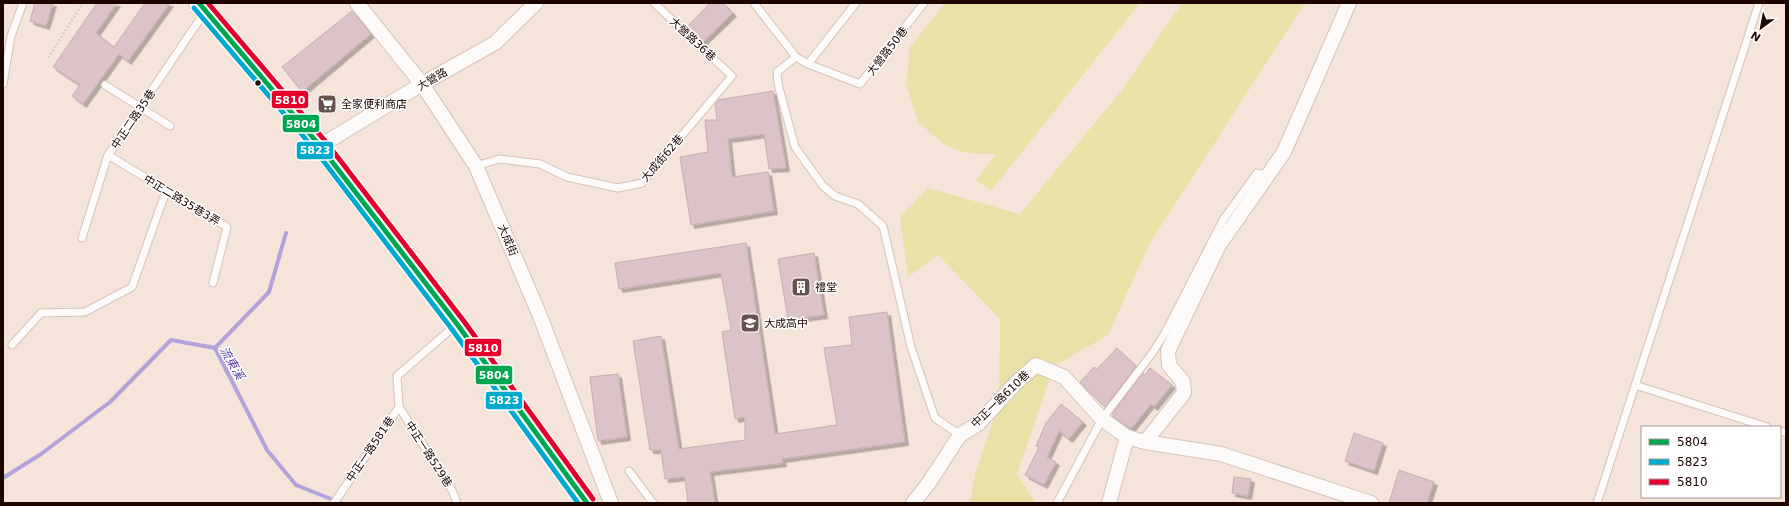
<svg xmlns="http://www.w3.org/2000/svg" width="1789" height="506" font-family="'DejaVu Sans','Noto Sans TC',sans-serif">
	<defs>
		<filter id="shadow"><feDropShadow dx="3.5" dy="3.5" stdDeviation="0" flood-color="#0004"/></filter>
	</defs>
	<rect width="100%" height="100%" fill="#f4e4da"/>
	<path fill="#e8e2a8" d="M945,3H1140L991,191L976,180L996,154L966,153L945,145L918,122L906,84L910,47Z
		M1182,3H1305L1150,243L1108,335L1054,366L1017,474L1036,503H970L975,474L999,403L1000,319L938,255L908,277L900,217L928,188L1020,214L1121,91Z"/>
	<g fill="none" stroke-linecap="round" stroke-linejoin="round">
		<path stroke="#b2a4db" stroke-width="4" d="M215,348L269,292L286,233
			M3,478L41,454L110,402L171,340L215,348L267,450L296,485L341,503"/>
	</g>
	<path fill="#dbc3c7" stroke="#c5afb2" filter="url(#shadow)" d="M35,3H53L46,26L30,21Z
		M97,3H117L96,33L114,47L145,3H170L128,61L119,54L83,104L72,96L80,85L53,67Z
		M710,3H723L733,13L703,42L687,27Z
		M352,11L371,34L302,92L282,67Z
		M773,91L786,168L769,169L764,134L728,139L732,177L768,172L774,211L691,225L680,157L708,152L705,120H717L715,104L718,100Z
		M746,243L775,434L837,425L824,348L852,345L849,317L887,312L905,442L782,459L783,463L710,472L715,503H688L685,477L665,479L661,450H650L633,341L661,336L679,449L745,440V417L735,419L722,332L731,330L721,273L619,289L615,263Z
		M814,253L824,315L788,320L778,259Z
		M1117,348L1136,366L1105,407L1080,382L1094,367L1097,369Z
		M1150,368L1172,385L1154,407L1151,404L1131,429L1113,417L1114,415L1112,414L1143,373L1145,375Z
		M618,374L627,437L598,441L590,377Z
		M1061,404L1083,422L1069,439L1059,431L1047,457L1056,462L1044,485L1025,475L1039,447L1036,446L1046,423Z
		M1354,433L1383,443L1374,471L1345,461Z
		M1399,470L1434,482L1427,503H1389Z
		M1234,477L1251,479L1248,496L1232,493Z"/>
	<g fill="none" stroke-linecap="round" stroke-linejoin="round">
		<g stroke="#d7c2b6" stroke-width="9">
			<path id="service" d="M754,3L796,57L808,64L860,84L924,3
				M796,57L777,72L778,84L795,147L823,186L835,196L858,204L883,226L911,347L935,418L960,435
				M808,64L856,3
				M3,84L11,36L23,3
				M105,85L170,126
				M108,155L227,227L213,283
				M476,166L499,159L540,164L567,177L618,188L642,183L732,76L654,3
				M82,238L108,155L204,13
				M12,345L41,313L85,312L132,287L166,191
				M1635,385L1767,427
				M399,407L452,490L457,503
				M1780,431L1786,433
				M629,471L653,503
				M334,503L399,407L397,376L457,324
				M1057,503L1102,419L1153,352L1165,333L1223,220L1257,173L1268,176
				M1597,503L1759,3"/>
		</g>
		<g stroke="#d7c2b6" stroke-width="16">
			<path id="minor" d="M357,3L422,84L476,166L540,316L611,503
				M320,146L422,84L495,43L536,3
				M1145,442L1184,393L1183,382L1169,365L1168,351L1219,245L1284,152L1349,3
				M913,503L928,484L960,435L978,424L1016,383L1036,365L1064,377L1102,419L1127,437L1145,442L1221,454L1371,503
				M1109,503L1127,437"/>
		</g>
		<g stroke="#d7c2b6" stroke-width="22">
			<path id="secondary" d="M199,3L320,146L457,324L587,503"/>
		</g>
		<path stroke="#d5cfcc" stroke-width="2.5" stroke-dasharray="2 2" stroke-linecap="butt" d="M48,58L83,3"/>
		<use href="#service" stroke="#fdfbf9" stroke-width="7"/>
		<use href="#minor" stroke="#fdfbf9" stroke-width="14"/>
		<use href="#secondary" stroke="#fdfbf9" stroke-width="20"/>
		<g stroke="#fff" stroke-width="8">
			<path id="bus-1" d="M199,3L320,146L457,324L587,503"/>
		</g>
		<g stroke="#fff" stroke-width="8">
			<path id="bus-2" d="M194,8L315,150L451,328L578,503"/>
		</g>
		<g stroke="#fff" stroke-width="8">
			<path id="bus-3" d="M208,3L326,142L463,320L593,499"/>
		</g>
		<use href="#bus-1" stroke="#00a651" stroke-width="5"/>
		<use href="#bus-2" stroke="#00a9ce" stroke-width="5"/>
		<use href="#bus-3" stroke="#e4002b" stroke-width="5"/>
	</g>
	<defs>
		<g id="supermarket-square" transform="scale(1)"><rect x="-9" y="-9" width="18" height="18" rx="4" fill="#68534c" stroke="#fff"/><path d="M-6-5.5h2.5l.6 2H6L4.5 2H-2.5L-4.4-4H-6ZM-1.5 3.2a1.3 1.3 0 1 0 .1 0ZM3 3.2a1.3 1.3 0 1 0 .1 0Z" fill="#fff"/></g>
		<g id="building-square" transform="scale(1)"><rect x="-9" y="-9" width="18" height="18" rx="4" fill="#68534c" stroke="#fff"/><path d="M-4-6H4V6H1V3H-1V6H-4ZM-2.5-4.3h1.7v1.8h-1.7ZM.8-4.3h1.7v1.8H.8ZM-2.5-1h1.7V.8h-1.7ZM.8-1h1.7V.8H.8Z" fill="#fff"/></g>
		<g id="school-square" transform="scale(1)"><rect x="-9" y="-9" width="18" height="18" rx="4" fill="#68534c" stroke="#fff"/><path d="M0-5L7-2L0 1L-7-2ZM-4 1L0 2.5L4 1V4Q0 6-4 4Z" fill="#fff"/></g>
	</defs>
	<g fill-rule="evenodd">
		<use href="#supermarket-square" x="327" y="104"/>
		<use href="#building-square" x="801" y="287"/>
		<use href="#school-square" x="750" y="323"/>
	</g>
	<circle fill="#1d0500" stroke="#fff" stroke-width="1.5" cx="258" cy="83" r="3.5"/>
	<g text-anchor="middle" stroke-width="3" stroke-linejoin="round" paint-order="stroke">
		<g font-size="11" fill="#1d0500" stroke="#fff">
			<text transform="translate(693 39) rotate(43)" y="4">大營路36巷</text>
			<text transform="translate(887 51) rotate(-52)" y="4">大營路50巷</text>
			<text transform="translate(432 79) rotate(-30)" y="4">大營路</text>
			<text transform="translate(133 119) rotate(-56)" y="4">中正二路35巷</text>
			<text transform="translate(662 158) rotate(-49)" y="4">大成街62巷</text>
			<text transform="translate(182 200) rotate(31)" y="4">中正二路35巷3弄</text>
			<text transform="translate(508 240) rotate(67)" y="4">大成街</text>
			<text transform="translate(1000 399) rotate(-44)" y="4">中正一路610巷</text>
			<text transform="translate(370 449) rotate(-56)" y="4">中正一路581巷</text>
			<text transform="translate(429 454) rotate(57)" y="4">中正一路529巷</text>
		</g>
		<g font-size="11" fill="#1d0500" stroke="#fff" text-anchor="start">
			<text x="341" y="108">全家便利商店</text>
			<text x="815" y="291">禮堂</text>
			<text x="764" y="327">大成高中</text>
		</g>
		<g font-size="12" font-style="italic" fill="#533b9e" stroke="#fff">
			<text transform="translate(232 363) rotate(60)" y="4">流東溪</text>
		</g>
	</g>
	<g stroke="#fff" stroke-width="1.5">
		<rect x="271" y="90" width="38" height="19" rx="4" fill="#e4002b"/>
		<rect x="282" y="114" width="38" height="19" rx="4" fill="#00a651"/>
		<rect x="296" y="141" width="38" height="19" rx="4" fill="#00a9ce"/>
		<rect x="464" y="338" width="38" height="19" rx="4" fill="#e4002b"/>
		<rect x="475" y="365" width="38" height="20" rx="4" fill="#00a651"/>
		<rect x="485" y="391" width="38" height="19" rx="4" fill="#00a9ce"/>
	</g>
	<g font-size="11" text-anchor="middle" font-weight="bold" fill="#fff">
		<text x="290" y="104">5810</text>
		<text x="301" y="128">5804</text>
		<text x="315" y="154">5823</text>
		<text x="483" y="352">5810</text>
		<text x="494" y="379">5804</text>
		<text x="504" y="404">5823</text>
	</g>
	<rect width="1789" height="506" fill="none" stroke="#1d0500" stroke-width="8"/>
	<rect x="1641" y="426" width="140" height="72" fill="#ffffff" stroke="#a59b99"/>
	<rect x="1649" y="439" width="20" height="6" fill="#00a651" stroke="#a59b99"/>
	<text x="1677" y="446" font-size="12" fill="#1d0500">5804</text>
	<rect x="1649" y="459" width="20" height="6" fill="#00a9ce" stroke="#a59b99"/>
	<text x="1677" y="466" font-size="12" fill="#1d0500">5823</text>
	<rect x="1649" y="479" width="20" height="6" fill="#e4002b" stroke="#a59b99"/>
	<text x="1677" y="486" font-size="12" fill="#1d0500">5810</text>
	<g transform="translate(1761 28) rotate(212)" stroke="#ffffff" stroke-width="3" paint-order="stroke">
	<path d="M0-3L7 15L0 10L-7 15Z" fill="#1d0500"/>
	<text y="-6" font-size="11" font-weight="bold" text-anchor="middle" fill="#1d0500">N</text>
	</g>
</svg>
